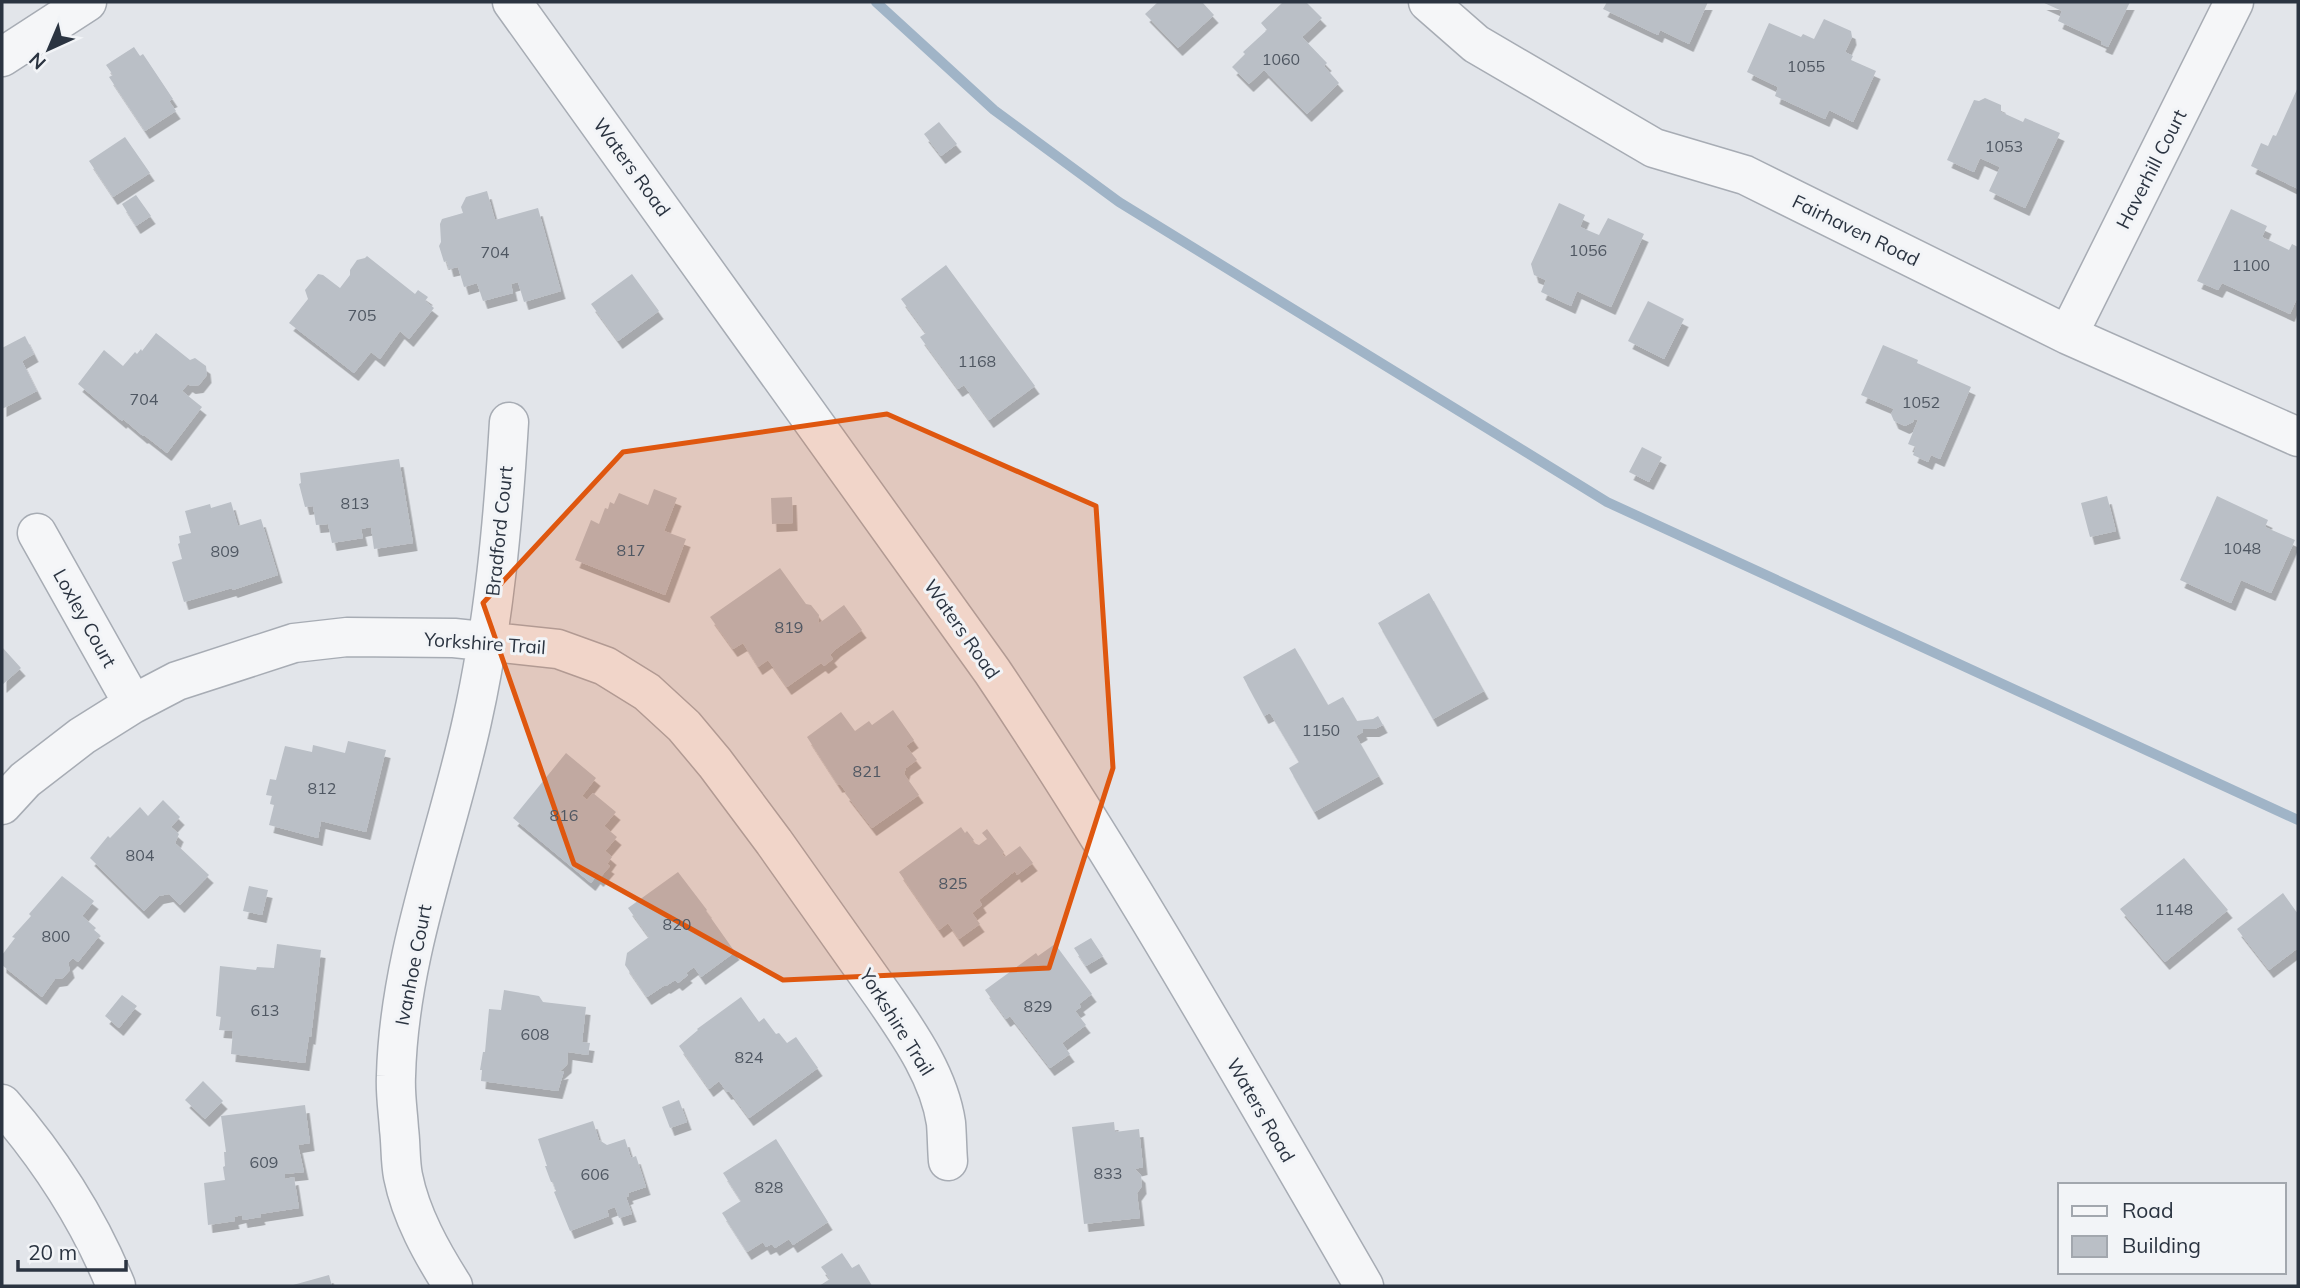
<svg xmlns="http://www.w3.org/2000/svg" width="2300" height="1288" font-family="Mulish,sans-serif">
	<defs>
		<filter id="shadow"><feDropShadow dx="4.5" dy="8" stdDeviation="0" flood-color="#0004"/></filter>
	</defs>
	<rect width="100%" height="100%" fill="#e2e5ea"/>
	<g fill="none" stroke-linecap="round" stroke-linejoin="round">
		<path stroke="#a0b4c7" stroke-width="10" d="M876,2L994,110L1119,202L1607,502L2298,820"/>
	</g>
	<path fill="#babfc6" filter="url(#shadow)" d="M1158,2H1202L1214,15L1178,48L1145,14Z
		M1283,2H1306L1322,18L1302,37L1327,63L1324,66L1339,83L1307,114L1264,70L1249,84L1232,67L1245,54L1243,52L1267,30L1261,23Z
		M1607,2H1708L1689,44L1660,30L1658,35L1603,9Z
		M2042,2H2130L2108,47L2101,44L2102,41L2058,21L2062,11Z
		M1824,19L1851,31L1852,37L1845,52L1853,56L1851,60L1876,71L1853,122L1829,110L1825,119L1775,96L1778,87L1747,72L1769,23L1801,37L1803,34L1814,39Z
		M134,47L140,56L143,54L173,99L169,101L176,111L145,131L109,77L113,75L106,65Z
		M2298,87V189L2251,166L2261,143L2268,146L2273,135L2276,136Z
		M1985,98L2001,105V112L2023,122L2025,118L2060,133L2025,208L1989,191L2000,167L1980,158L1974,172L1947,160L1974,100L1979,101Z
		M939,122L957,144L941,156L924,134Z
		M125,137L150,173L113,197L89,161Z
		M487,191L495,220L538,208L561,291L524,302L518,282L511,284L513,293L483,301L477,283L464,287L458,267L449,269L447,261L444,262L439,246L441,242L440,224L442,219L463,213L461,207L466,197Z
		M136,195L151,216L136,226L122,204Z
		M1559,203L1585,215L1580,227L1599,235L1608,218L1644,234L1611,307L1577,291L1571,306L1541,292L1546,280L1534,275L1531,264Z
		M2231,209L2267,226L2262,237L2289,250L2292,244L2298,247V296L2290,314L2222,283L2218,290L2197,281Z
		M367,256L415,294L418,290L428,297L425,301L434,308L409,339L400,331L380,359L371,352L354,373L289,323L308,299L305,290L318,274L323,275L340,288L350,275V270L357,260L365,258Z
		M946,265L1035,386L989,420L964,385L958,389L920,337L926,333L901,299Z
		M632,274L659,311L618,341L591,304Z
		M1648,301L1684,319L1664,359L1628,341Z
		M156,333L190,360L195,358L206,366L207,375L199,385L191,386L188,384L182,391L202,407L167,453L144,435L143,436L123,419L122,421L78,384L104,350L123,366L135,352L137,354L141,349L142,351Z
		M25,336L34,354L22,361L37,391L2,409V348Z
		M1883,345L1918,360L1917,363L1971,387L1940,459L1931,455L1928,462L1913,455L1916,447L1908,444L1918,420L1914,419L1913,422L1905,426L1894,421L1891,414L1894,409L1861,395Z
		M1642,447L1662,457L1649,482L1629,472Z
		M399,459L413,543L374,549L371,527L361,529L363,538L332,543L328,524L316,525L313,506L305,507L299,484L301,483L300,473Z
		M654,489L677,498L664,531L686,539L665,595L575,560L591,520L599,524L605,508L608,509L610,502L614,504L619,493L648,505Z
		M2107,496L2116,531L2090,537L2081,503Z
		M2217,496L2268,520L2265,527L2295,540L2271,593L2241,580L2231,603L2180,580Z
		M792,497L793,523L772,524L771,498Z
		M231,502L238,526L261,519L278,575L233,590L232,588L184,602L172,562L182,559L178,544L180,543L179,536L191,533L185,511L210,504L211,508Z
		M780,568L806,604L811,605L819,615L818,624L844,605L862,630L836,649L830,655L833,659L824,666L821,663L787,687L768,660L758,667L743,643L733,649L710,617Z
		M1429,593L1484,691L1433,719L1378,623Z
		M2,647L21,668L2,685Z
		M1295,648L1328,705L1343,697L1357,721L1373,719L1378,716L1383,725L1375,729H1362L1363,732L1356,736L1379,776L1314,812L1289,768L1299,762L1270,713L1264,716L1243,677Z
		M893,710L914,740L906,746L917,760L906,768L904,774L919,795L872,828L845,793L846,792L840,784L838,785L807,737L841,712L855,731L869,721L872,725Z
		M348,741L386,750L366,832L321,821L318,838L269,825L274,805L270,804L272,796L266,795L270,779L276,780L285,746L312,752L313,745L345,753Z
		M566,753L596,778L582,796L587,800L593,793L616,812L604,826L617,837L605,851L612,857L607,864L610,866L599,879L596,876L591,883L513,818Z
		M163,800L180,817L171,827L179,834L175,843L209,875L180,905L169,894L159,896L144,911L90,858L108,836L110,838L140,807L148,816Z
		M961,827L965,833L967,831L974,840L971,842L979,845L987,839L982,833L987,829L1004,852L1002,854L1005,857L1020,846L1033,863L1017,875L1015,871L979,900L982,905L972,913L980,924L959,939L948,923L939,930L899,872Z
		M2184,858L2228,910L2165,962L2120,909Z
		M678,872L707,910L706,911L735,952L701,977L694,967L686,973L688,975L678,983L675,980L666,986L665,985L647,997L625,965L627,953L649,937L628,908Z
		M62,876L94,901L82,916L96,928L94,930L100,935L78,962L73,958L68,963L70,970L63,978L55,979L42,997L2,965V955L15,938L12,937L31,916L29,914Z
		M249,886L268,890L262,915L243,911Z
		M2283,893L2298,914V948L2269,970L2237,929Z
		M1091,938L1103,956L1086,966L1074,948Z
		M277,944L321,950L311,1037L309,1036L305,1063L231,1054L233,1031L219,1030L221,1017L216,1016L220,966L256,970L257,967L274,968Z
		M1055,944L1092,994L1079,1004L1081,1007L1075,1011L1086,1025L1062,1043L1070,1054L1050,1068L1010,1016L1006,1019L985,990L1036,953L1038,956Z
		M504,990L539,996L543,1002L586,1007L582,1042L590,1043L588,1055L568,1052L567,1065L559,1072L564,1071L558,1091L481,1081L482,1070H480L483,1052H485L489,1009L501,1010Z
		M122,995L137,1006L119,1028L105,1016Z
		M741,997L759,1022L764,1018L776,1034L779,1033L787,1043L796,1037L818,1068L749,1118L729,1091L727,1092L719,1081L709,1089L679,1046L698,1030L697,1029Z
		M203,1081L223,1101L205,1119L185,1100Z
		M679,1100L687,1122L670,1128L662,1107Z
		M305,1105L310,1143L298,1145L304,1172L285,1174V1179L294,1177L299,1208L260,1214L261,1217L243,1220L242,1215L234,1217L235,1221L208,1225L204,1183L225,1180L223,1167L225,1166L224,1152H226L221,1116Z
		M593,1121L599,1140L607,1145L625,1139L631,1158L636,1156L646,1187L628,1193L629,1196L626,1197L632,1214L619,1218L615,1207L607,1210L609,1216L570,1231L554,1192L556,1191L553,1182H551L545,1166H547L538,1139Z
		M1114,1122L1115,1132L1139,1129L1143,1167L1135,1169L1141,1175L1142,1186L1137,1193L1140,1218L1084,1224L1072,1127Z
		M776,1139L828,1222L793,1245L789,1239L775,1248L772,1244L766,1247L763,1242L747,1252L722,1213L741,1201L723,1173Z
		M842,1253L852,1268L859,1264L872,1286H819L830,1279L821,1267Z
		M329,1275L332,1286H293V1285Z"/>
	<g fill="none" stroke-linecap="round" stroke-linejoin="round">
		<g stroke="#a7acb4" stroke-width="41">
			<path id="minor" d="M512,2L992,671C1126,870 1244,1079 1364,1286
				M1428,2L1476,44L1654,148L1745,175L2068,335L2298,437
				M2,57L87,2
				M2068,335L2234,2
				M37,533L133,704
				M2,805L25,780L82,736L133,704L177,681L294,643L347,637L454,638L558,649L605,666L647,692L684,726L715,763L774,842L883,996C909,1034 939,1076 946,1123C947,1135 947,1149 948,1161
				M2,1104C49,1158 89,1220 116,1286
				M453,1286C432,1253 411,1216 403,1176C400,1161 401,1144 399,1129C398,1112 395,1094 396,1076C399,954 446,839 472,721C494,623 503,522 509,422"/>
		</g>
		<use href="#minor" stroke="#f5f6f8" stroke-width="38"/>
	</g>
	<path fill="#df570f" fill-opacity="0.2" stroke="#df570f" stroke-width="5" stroke-linejoin="round" d="M887,414L1096,506L1113,768L1049,968L783,980L574,864L483,603L623,452Z"/>
	<g text-anchor="middle" stroke-width="6" stroke-linejoin="round" paint-order="stroke">
		<g font-size="16" fill="#4f5762">
			<text x="1281" y="65">1060</text>
			<text x="1806" y="72">1055</text>
			<text x="2004" y="152">1053</text>
			<text x="1588" y="256">1056</text>
			<text x="495" y="258">704</text>
			<text x="2251" y="271">1100</text>
			<text x="362" y="321">705</text>
			<text x="977" y="367">1168</text>
			<text x="144" y="405">704</text>
			<text x="1921" y="408">1052</text>
			<text x="355" y="509">813</text>
			<text x="2242" y="554">1048</text>
			<text x="631" y="556">817</text>
			<text x="225" y="557">809</text>
			<text x="789" y="633">819</text>
			<text x="1321" y="736">1150</text>
			<text x="867" y="777">821</text>
			<text x="322" y="794">812</text>
			<text x="564" y="821">816</text>
			<text x="140" y="861">804</text>
			<text x="953" y="889">825</text>
			<text x="2174" y="915">1148</text>
			<text x="677" y="930">820</text>
			<text x="56" y="942">800</text>
			<text x="1038" y="1012">829</text>
			<text x="265" y="1016">613</text>
			<text x="535" y="1040">608</text>
			<text x="749" y="1063">824</text>
			<text x="264" y="1168">609</text>
			<text x="1108" y="1179">833</text>
			<text x="595" y="1180">606</text>
			<text x="769" y="1193">828</text>
		</g>
		<g font-size="19" fill="#2b3441" stroke="#f2f4f7">
			<text transform="translate(632 167) rotate(54)" y="7">Waters Road</text>
			<text transform="translate(2151 169) rotate(-63)" y="7">Haverhill Court</text>
			<text transform="translate(1856 230) rotate(26)" y="7">Fairhaven Road</text>
			<text transform="translate(499 531) rotate(-84)" y="7">Bradford Court</text>
			<text transform="translate(85 618) rotate(61)" y="7">Loxley Court</text>
			<text transform="translate(962 629) rotate(55)" y="7">Waters Road</text>
			<text transform="translate(485 643) rotate(4)" y="7">Yorkshire Trail</text>
			<text transform="translate(413 965) rotate(-79)" y="7">Ivanhoe Court</text>
			<text transform="translate(897 1022) rotate(58)" y="7">Yorkshire Trail</text>
			<text transform="translate(1261 1110) rotate(60)" y="7">Waters Road</text>
		</g>
	</g>
	<rect width="2300" height="1288" fill="none" stroke="#2b3441" stroke-width="7"/>
	<rect x="2058" y="1183" width="228" height="91" fill="#f2f4f7" stroke="#a2a7ae" stroke-width="2"/>
	<rect x="2072" y="1206" width="35" height="10" fill="#f5f6f8" stroke="#a2a7ae" stroke-width="2"/>
	<text x="2122" y="1218" font-size="21" fill="#2b3441">Road</text>
	<rect x="2072" y="1236" width="35" height="21" fill="#babfc6" stroke="#a2a7ae" stroke-width="2"/>
	<text x="2122" y="1253" font-size="21" fill="#2b3441">Building</text>
	<g transform="translate(49 49) rotate(224)" stroke="#f2f4f7" stroke-width="5" paint-order="stroke">
	<path d="M0-5L12 26L0 18L-12 26Z" fill="#2b3441"/>
	<text y="-10" font-size="19" font-weight="bold" text-anchor="middle" fill="#2b3441">N</text>
	</g>
	<path d="M18 1260v10h108v-10" fill="none" stroke="#2b3441" stroke-width="3.5"/>
	<text x="28" y="1260" font-size="21" fill="#2b3441" stroke="#f2f4f7" stroke-width="5" paint-order="stroke">20 m</text>
</svg>
